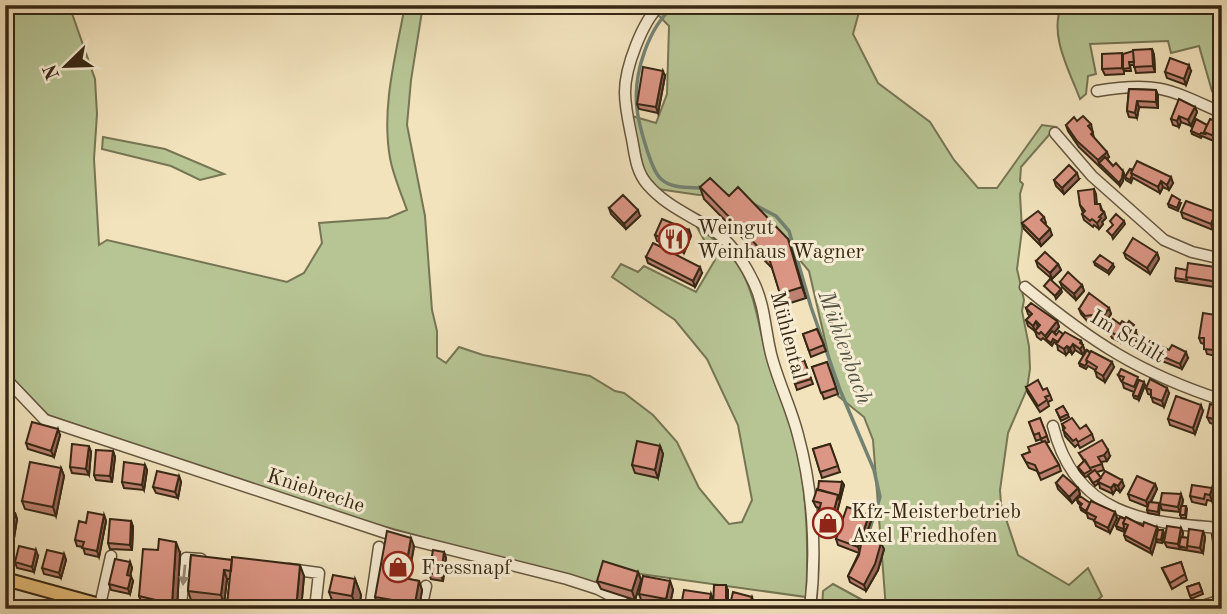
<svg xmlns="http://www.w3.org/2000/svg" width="1227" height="614" font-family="'Old Standard TT',serif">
	<rect width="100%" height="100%" fill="#f2e3bd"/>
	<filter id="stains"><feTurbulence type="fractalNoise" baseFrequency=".00286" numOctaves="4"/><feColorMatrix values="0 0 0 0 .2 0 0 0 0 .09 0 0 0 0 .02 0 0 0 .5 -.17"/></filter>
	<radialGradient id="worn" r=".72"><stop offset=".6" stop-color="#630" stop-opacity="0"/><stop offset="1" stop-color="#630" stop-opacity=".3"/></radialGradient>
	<path fill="#b7c494" stroke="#767654" stroke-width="2" d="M5,5H69L95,79L97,114L94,159L99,245L107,240L287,282L304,273L322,243L319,223L388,218L407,210C401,193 393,175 390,158C381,107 396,55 405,5H423L411,80L407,125L425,216L432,310L437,331V357L446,363L459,347L483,355L590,376L615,391L624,393L653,415L677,442L699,488L729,524L742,522L752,500L738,425L707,359L675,320L612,277L621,264L638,272L644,266L696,292L715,260L698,229C754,259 753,307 768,361C774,385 786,408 793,432C807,485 809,542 806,597L605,569L598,588L488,555L331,512L48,415L10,376L5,359Z
		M664,5H861L853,34L878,83L930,122L954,160L978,188H997L1042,125L1056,127L1021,167L1020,181L1023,184L1020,194L1022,230L1017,269L1024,300L1022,311L1029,346L1030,369L1027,389L1008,433L1000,490L1001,504L1018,555L1069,585L1088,568L1102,596L1088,609H886L873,440L864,417L838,396L809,271L766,220L722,193L699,195L658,189L644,172L632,116L656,123L667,94L669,26L656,13Z
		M944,5H1015L1016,11L1001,13Z
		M1062,5H1222V86L1212,91L1199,46L1171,53L1168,41L1090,44L1096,74L1088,76L1086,94L1080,99C1070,72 1048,34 1062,5Z
		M103,137L165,149L224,174L200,180L171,166L102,149Z
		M833,584L879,609H822L823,591Z"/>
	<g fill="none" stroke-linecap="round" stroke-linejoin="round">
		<path stroke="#738273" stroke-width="3.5" d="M675,5C648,27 633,74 637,108C638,122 643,137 647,150C650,159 654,173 661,179C672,189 689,187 703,188
			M753,204L776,216L789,231L811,307L840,390L874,470L880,497L865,544"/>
		<g stroke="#65563e" stroke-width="13">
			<path id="minor" d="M660,5C642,22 625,68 625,92C625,108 629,124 632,139C635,155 636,171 647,184C668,208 691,215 716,232C733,245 745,264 754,283C765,306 765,330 771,354C778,382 791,407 798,435C813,490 817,552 810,609
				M1097,91C1156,81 1169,89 1222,113
				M1055,133L1092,176L1164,240L1192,252L1222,259
				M1025,287C1092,342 1139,373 1222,400
				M5,378L45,420L392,535L567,579L598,589L623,602L630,609
				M1053,426C1075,515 1144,523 1222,528
				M201,559L186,558L181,604L223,609
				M289,569L319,573L315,609
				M100,605L111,556
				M370,609L379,547
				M421,609L426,586
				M1193,609L1222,600"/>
		</g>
		<g stroke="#362714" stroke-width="16">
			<path id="major" d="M5,579L114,609"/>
		</g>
		<use href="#minor" stroke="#f7edd4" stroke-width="10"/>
		<use href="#major" stroke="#e9c27e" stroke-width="12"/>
	</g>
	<path fill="#bd8172" stroke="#362714" stroke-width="2" d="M1152,49L1154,55L1155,72L1136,73L1134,65H1130L1131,71H1124V74L1105,75L1102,69L1123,56Z
		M1191,71L1186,85L1167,78L1165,72Z
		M665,76L658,113L639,109L637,104Z
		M1129,89L1156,90L1158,96V108L1139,107L1137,118L1129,117L1127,111Z
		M1195,107L1197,112L1191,126L1181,122L1179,127L1173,125L1171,119Z
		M1077,121L1091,124L1094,138L1109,157L1107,159L1113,166L1123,171L1124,174L1123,181L1120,186L1079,147L1068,131L1066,125Z
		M1222,124L1221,144L1202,136L1201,138L1192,134L1191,131L1207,125Z
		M1130,169L1173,183L1169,190L1163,187L1160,193L1133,178L1131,183L1126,180L1125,177Z
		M1079,179L1064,194L1056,186L1054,180Z
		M700,187L729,196L788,239L806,298L784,305L772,268L704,199Z
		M1094,189L1096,194L1097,204L1104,212L1106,218L1102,222L1103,224L1099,229L1094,225L1093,227L1084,220L1082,214L1083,213L1080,205Z
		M1181,203L1178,211L1169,207L1168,204Z
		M609,208L640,216L626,229L611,214Z
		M1181,212H1216L1218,218L1213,230L1183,218Z
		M1044,217L1046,223L1045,224L1052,235L1041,246L1024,229L1022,223Z
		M689,230L691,236L684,253L657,241L655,235Z
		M1124,253H1157L1159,259L1150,274L1126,258Z
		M646,257L702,273L695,287L648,263Z
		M1036,261L1058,264L1061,270L1052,279L1038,267Z
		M1094,262L1114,267L1109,274L1095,265Z
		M1222,268L1221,288L1176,281L1175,278L1187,270Z
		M1060,282L1082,285L1084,291L1076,300L1062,287Z
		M1026,308L1057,321L1059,327L1054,333L1056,335L1063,334L1081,341L1085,351L1083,355L1075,350L1072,354L1069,351L1066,355L1058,350L1057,343L1054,342L1052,346L1043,338L1041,340L1037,337L1035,331L1038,327L1035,331L1028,326L1026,320L1030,316L1028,314Z
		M1109,308L1111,314L1102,326L1094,320L1088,322L1081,314L1079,309Z
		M1222,316V346H1218L1216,356L1207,354L1204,344L1201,343L1199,338Z
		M1107,328L1136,330L1135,332L1138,338L1134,344L1124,337L1121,342L1112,338Z
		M817,329L826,351L811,357L803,334Z
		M1145,349L1188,358L1182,369L1147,355Z
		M1087,350L1114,367L1105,382L1097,377L1095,370L1088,366L1086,369L1080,366L1079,363Z
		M804,360L813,384L797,390L789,365Z
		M827,362L838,394L824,399L812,367Z
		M1118,375L1139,380L1145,385L1139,400L1134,398L1133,395L1134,392L1124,388L1122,381H1121Z
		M1026,387L1043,390L1050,395L1052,400L1048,402L1049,406L1040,412L1028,393Z
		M1146,388L1169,393L1164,407L1153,402L1151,395L1148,394Z
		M5,398L10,399L12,404L10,423H5Z
		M1063,406L1069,417L1061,421L1056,410Z
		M1222,408V427L1210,423L1207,417Z
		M1203,411L1195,434L1170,425L1168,419Z
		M1040,418L1049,442L1046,443L1059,465L1061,471L1041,480L1037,471L1029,468L1022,455L1030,452L1042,442L1041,439L1036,441L1029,422Z
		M1062,424L1080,429L1092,434L1094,440L1080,448L1078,444L1075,447L1065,436Z
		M60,435L54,457L28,449L26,443Z
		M830,444L840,472L822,478L813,449Z
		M660,446L663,454L658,478L635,473L632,465Z
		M113,451L115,457L112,482L96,480L94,475Z
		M91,452L89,475L72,473L70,467Z
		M1079,453L1110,456L1107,461L1101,462L1104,470L1097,472L1101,478L1124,486L1120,492L1116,489L1113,494L1100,488L1099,483L1095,486L1088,476L1085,477L1079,470L1078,467L1084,461Z
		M145,465L147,470L144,490L124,488L122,482Z
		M61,468L64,476L56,516L25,509L22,501Z
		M179,476L181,482L178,498L156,493L153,487Z
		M842,482L844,485L832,531L818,528L816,522L819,508L816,507L813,501Z
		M1056,483L1078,488L1080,494L1072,503L1058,489Z
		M1155,484L1157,489L1151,502L1160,505L1159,515L1148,513L1147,510L1148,507L1130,500L1128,494Z
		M1212,488L1214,494L1212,501L1207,500L1206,505L1192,502L1190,496Z
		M1077,500L1115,512L1117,518L1110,533L1096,526L1094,520L1088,518L1087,514L1081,510L1080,507L1081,506L1078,503Z
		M1183,500L1182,506H1186L1187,509L1186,518H1181L1180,512L1162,510L1160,504Z
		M5,511L15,513L17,519L14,538L5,537Z
		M104,515L106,521L99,557L85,554L83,547L77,546L75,540L86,523Z
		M869,515L871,521L864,540L884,549L878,570L866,591L850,582L848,576L859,553L838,545L836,539Z
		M1120,517L1143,526L1157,527L1158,530H1163L1164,533L1162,543L1157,542L1156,540L1152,554L1126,540L1124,535L1126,529H1125L1124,532L1117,529L1116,526Z
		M131,521L133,527L132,550L110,549L108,543Z
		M1181,528L1183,533L1182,537L1188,538L1203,531L1205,537L1203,553L1167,547L1164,542Z
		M1222,535V563H1217L1215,557Z
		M5,546L13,553L10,568L5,566Z
		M414,546L408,579L419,581L422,590L419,609H396L378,605L375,597Z
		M444,552L446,558L443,581L431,579L429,573Z
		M180,553L177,609H149L143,607L139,596Z
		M64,554L66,560L61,578L44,574L42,568Z
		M191,555L304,576L301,609H228L227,605L230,579H227L224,604L191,600L188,591Z
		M38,556L34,572L17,568L15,562Z
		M130,562L132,568L130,576L133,581L130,594L111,590L109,584Z
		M1181,562L1187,580L1172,589L1162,568Z
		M638,572L641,580L635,600L601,589L597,581Z
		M355,579L361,595L359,609L335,608L329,592Z
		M670,581L673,590L669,608L642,602L639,594Z
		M1199,583L1203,594L1191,599L1187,587Z
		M728,591V609H714L713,607Z
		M711,594L713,600L711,609H682L681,606Z"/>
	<path fill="#9a695d" stroke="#362714" stroke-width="2" d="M1152,49L1154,55L1155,72L1153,66Z
		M1189,65L1191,71L1186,85L1184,79Z
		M663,71L665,76L658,113L656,107Z
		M1156,90L1158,96V108L1156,102Z
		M1137,101L1139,107L1137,118L1135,113Z
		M1195,107L1197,112L1191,126L1188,120Z
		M1179,116L1181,122L1179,127L1177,121Z
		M1107,152L1109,157L1101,165L1099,163L1100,166L1098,160Z
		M1123,171L1124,174L1123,181L1120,186L1119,183Z
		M1077,173L1079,179L1064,194L1062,188Z
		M1171,177L1173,183L1169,190L1167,185Z
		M1161,181L1163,187L1160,193L1158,187Z
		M1100,204L1103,213L1104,212L1106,218L1102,222L1103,224L1099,229L1097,223L1101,210Z
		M638,210L640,216L626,229L624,224Z
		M1216,212L1218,218L1213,230L1211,224Z
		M1124,221L1125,224L1113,239L1112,236Z
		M1050,229L1052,235L1041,246L1039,240Z
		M689,230L691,236L684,253L682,247Z
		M788,239L792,250L806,298L802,287Z
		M1157,253L1159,259L1150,274L1147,268Z
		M1058,264L1061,270L1052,279L1050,273Z
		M1113,264L1114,267L1109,274L1108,271Z
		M700,267L702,273L695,287L693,281Z
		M1082,285L1084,291L1076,300L1074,294Z
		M1061,289L1062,292L1056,299L1055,296Z
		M1109,308L1111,314L1102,326L1100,321Z
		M1036,321L1038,327L1035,331L1033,326Z
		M1057,321L1059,327L1048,340L1045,336Z
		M1122,331L1124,337L1121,342L1119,336Z
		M1136,332L1138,338L1134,344L1132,338Z
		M1216,340L1218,346L1216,356L1214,350Z
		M1081,341L1085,351L1083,355L1080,349V343Z
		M1073,344L1075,350L1072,354L1070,348Z
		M1067,346L1069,351L1066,355L1064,349Z
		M1186,352L1188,358L1182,369L1180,364Z
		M1112,362L1114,367L1105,382L1103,376Z
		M1144,382L1145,385L1139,400L1138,397Z
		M1167,388L1169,393L1164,407L1162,401Z
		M10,399L12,404L10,423L7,418Z
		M1201,405L1203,411L1195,434L1193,428Z
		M58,429L60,435L54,457L51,451Z
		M89,446L91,452L89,475L86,469Z
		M660,446L663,454L658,478L655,470Z
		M1108,450L1110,456L1107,461L1104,455Z
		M113,451L115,457L112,482L110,476Z
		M145,465L147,470L144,490L142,485Z
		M61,468L64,476L56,516L53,507Z
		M179,476L181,482L178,498L175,492Z
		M1122,480L1124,486L1120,492L1118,486Z
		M842,482L844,485L840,501L839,498Z
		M1114,484L1116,489L1113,494L1111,488Z
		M1155,484L1157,489L1148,507L1146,501Z
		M1078,488L1080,494L1072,503L1069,497Z
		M1212,488L1214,494L1212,501L1210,495Z
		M1181,494L1183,500L1180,512L1178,507Z
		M838,495L840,501L832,531L830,526Z
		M1115,512L1117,518L1110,533L1108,528Z
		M15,513L17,519L14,538L12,532Z
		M104,515L106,521L99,557L97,551Z
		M869,515L871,521L860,553L858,547Z
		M131,521L133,527L132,550L130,545Z
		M1157,527L1159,532L1152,554L1150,549Z
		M1181,528L1183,533L1181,547L1179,546L1180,550L1178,544Z
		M1203,531L1205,537L1203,553L1200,548Z
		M411,538L414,546L407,587L404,578Z
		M176,542L180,553L177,609H174L172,604Z
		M881,543L884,549L878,570L866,591L864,585Z
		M11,548L13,553L10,568L8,562Z
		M36,550L38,556L34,572L32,567Z
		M444,552L446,558L443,581L441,575Z
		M64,554L66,560L61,578L59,573Z
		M130,562L132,568L129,581L127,575Z
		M300,565L304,576L301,609H296Z
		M224,570L227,579L224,604L221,595Z
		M638,572L641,580L635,600L632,591Z
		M131,576L133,581L130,594L128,589Z
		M355,579L361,595L359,609H357L352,596Z
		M419,581L422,590L419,609H414Z
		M670,581L673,590L669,608L666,599Z
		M726,585L728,591V609H726Z
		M711,594L713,600L711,609H708Z
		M752,597L754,603L752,609H748Z"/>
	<path fill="#dc9685" stroke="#362714" stroke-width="2" d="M1152,49L1153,66L1134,67L1133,50Z
		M1133,51L1134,62H1129L1130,68L1123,69V54Z
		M1122,53V68L1102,69V54Z
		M1170,58L1189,65L1184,79L1165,72Z
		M643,67L663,71L656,107L637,104Z
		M1129,89L1156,90V102L1137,101L1135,113L1127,111Z
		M1221,90H1222V102L1216,100Z
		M1179,99L1195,107L1188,120L1179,116L1177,121L1171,119Z
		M1083,116L1091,124L1088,126L1093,132L1091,134L1107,152L1098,160L1077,141L1066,125L1074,117L1077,121Z
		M1196,119L1207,125L1204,132L1205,134L1201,133L1200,135L1191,131Z
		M1210,119L1222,124V132L1219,138L1204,132Z
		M1105,157L1113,166L1116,163L1123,171L1122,178L1119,183L1099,163Z
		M1137,161L1171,177L1167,185L1161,181L1158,187L1131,173Z
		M1069,165L1077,173L1062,188L1054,180Z
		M1130,169L1132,170L1131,173L1132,175L1130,180L1125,177Z
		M710,178L729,196L738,187L788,239L802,287L780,294L769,258L700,187Z
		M1094,189L1095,204H1100L1101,210L1104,212L1099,217L1101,218L1097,223L1092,219L1090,221L1082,214L1085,211L1080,205L1078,191Z
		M623,195L638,210L624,224L609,208Z
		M1172,195L1180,200L1177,208L1168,204Z
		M1186,201L1216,212L1211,224L1181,212Z
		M1038,211L1044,217L1041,220L1050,229L1039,240L1022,223Z
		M1116,214L1124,221L1112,236L1107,231L1113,225L1110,221Z
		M662,219L689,230L682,247L655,235Z
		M1133,238L1157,253L1147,268L1124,253Z
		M653,243L700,267L693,281L646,257Z
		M1045,252L1058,264L1050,273L1036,261Z
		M1100,255L1113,264L1108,271L1094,262Z
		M1188,263L1222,268V275H1220L1219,282L1186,277Z
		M1176,268L1187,270L1186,277L1187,280L1175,278Z
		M1068,272L1082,285L1074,294L1060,282Z
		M1050,279L1061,289L1055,296L1044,286Z
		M1089,293L1109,308L1100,321L1092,315L1085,316L1079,309Z
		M1031,303L1057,321L1045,336L1041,332L1039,334L1035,331L1040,325L1036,321L1033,326L1026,320L1032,314L1026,308Z
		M1203,313L1222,316L1221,341L1216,340L1214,350L1204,349V338H1199Z
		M1113,319L1120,324L1122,321L1127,324L1129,321L1134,325L1131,329L1136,332L1132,338L1122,331L1119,336L1110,332L1111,330L1107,328Z
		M817,329L824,345L809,351L803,334Z
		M1052,331L1056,335L1059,331L1063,334L1058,342L1053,339L1051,343L1046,339Z
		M1065,332L1081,341L1080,343L1083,345L1080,349L1073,344L1070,348L1067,346L1064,349L1056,344Z
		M1150,341L1169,350L1172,345L1186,352L1180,364L1145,349Z
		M1087,350L1090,353L1086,360L1087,363L1085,366L1079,363Z
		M1091,351L1112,362L1103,376L1095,371L1097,367L1086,360Z
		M804,360L811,379L795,384L789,365Z
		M827,362L836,388L821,393L812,367Z
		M1121,369L1138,377L1134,387L1122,382L1124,377L1118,375Z
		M1150,379L1167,388L1162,401L1151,397V390L1146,388Z
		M1038,380L1043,390L1047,388L1050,395L1045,397L1047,400L1038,406L1026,387Z
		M1139,380L1144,382L1138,397L1133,395Z
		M1176,396L1201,405L1193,428L1168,419Z
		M5,398L10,399L7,418L5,417Z
		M1210,404L1222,408L1221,422L1207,417Z
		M1063,406L1068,414L1060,418L1056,410Z
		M1040,418L1047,436L1041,439L1039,433L1034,435L1029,422Z
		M1072,418L1080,429L1086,425L1092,434L1078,442L1076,439L1073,441L1063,430L1065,428L1062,424Z
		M32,422L58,429L51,451L26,443Z
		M1102,440L1108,450L1104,455L1098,457L1102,464L1090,468L1079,453Z
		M637,441L660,446L655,470L632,465Z
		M1045,441L1059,465L1039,474L1035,465L1026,462L1022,455L1030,452L1028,447Z
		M72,444L89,446L86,469L70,467Z
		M830,444L838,466L820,472L813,449Z
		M96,450L113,451L110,476L94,475Z
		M1085,460L1091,470L1084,474L1078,467Z
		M30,462L61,468L53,507L22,501Z
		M124,462L145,465L142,485L122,482Z
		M1095,470L1101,478L1093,483L1088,475Z
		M157,471L179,476L175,492L153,487Z
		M1105,471L1122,480L1118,486L1114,484L1111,488L1098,482Z
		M1063,475L1078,488L1069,497L1056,483Z
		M1137,476L1155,484L1146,501L1128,494Z
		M819,481L842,482L839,498L838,495L818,490Z
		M1192,485L1212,488L1210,495L1205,494L1204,499L1190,496Z
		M817,489L838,495L830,526L816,522L821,503L813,501Z
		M1162,493L1181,494L1178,507L1160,504Z
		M1080,496L1090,503L1086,511L1080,507L1082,504L1077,500Z
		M1091,501L1115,512L1108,528L1094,521L1096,517L1086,512Z
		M1149,502L1159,503L1158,512L1147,510Z
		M1181,506H1186L1185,515H1180Z
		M847,507L869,515L858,547L836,539Z
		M1219,508L1222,509V520L1218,519Z
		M5,511L15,513L12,532L5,531Z
		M88,512L104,515L97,551L82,548L84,542L75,540L79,521L86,523Z
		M1120,517L1125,519L1123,523L1124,527L1123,529L1116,526Z
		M1126,517L1143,526L1144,522L1157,527L1150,549L1124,535L1128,525L1123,523Z
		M110,519L131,521L130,545L108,543Z
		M1167,526L1181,528L1178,544L1164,542Z
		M1189,529L1203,531L1200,548L1187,546Z
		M1158,530H1163L1161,540L1156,539Z
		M387,531L411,538L404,578L419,581L414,609H398L399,601L375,597Z
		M1212,535H1222V557H1215Z
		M1181,537L1188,538L1187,548L1179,546Z
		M159,539L176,542L172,604L139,596L143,549L158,550Z
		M862,539L881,543L875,564L864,585L848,576L859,555Z
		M5,546L11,548L8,562L5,561Z
		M19,546L36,550L32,567L15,562Z
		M47,550L64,554L59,573L42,568Z
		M433,550L444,552L441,575L429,573Z
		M191,555L232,560L231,571L224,570L221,595L188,591Z
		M232,557L300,565L296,609H258L227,605Z
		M115,559L130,562L127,575L131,576L128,589L109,584Z
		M603,561L638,572L632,591L597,581Z
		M1181,562L1185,574L1170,583L1162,568Z
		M333,575L355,579L352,596L329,592Z
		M643,576L670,581L666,599L639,594Z
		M1199,583L1202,591L1190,596L1187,587Z
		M714,585H726V607H713Z
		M684,590L711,594L708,609H699L681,606Z
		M733,592L752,597L748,609H729Z
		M1209,606L1210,608L1222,607V609H1203Z"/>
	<defs><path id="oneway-solid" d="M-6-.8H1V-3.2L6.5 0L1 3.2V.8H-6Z" transform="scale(1.75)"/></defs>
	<use fill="#968a74" href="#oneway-solid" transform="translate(184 575) rotate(96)"/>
	<defs>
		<g id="restaurant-ring" transform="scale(1.575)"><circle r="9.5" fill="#f7edd4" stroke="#8f2418" stroke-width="1.5"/><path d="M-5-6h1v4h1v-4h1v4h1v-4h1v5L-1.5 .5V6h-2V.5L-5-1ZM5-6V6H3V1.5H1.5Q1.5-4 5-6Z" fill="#8f2418"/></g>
		<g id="shop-ring" transform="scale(1.575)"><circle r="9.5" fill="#f7edd4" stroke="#8f2418" stroke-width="1.5"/><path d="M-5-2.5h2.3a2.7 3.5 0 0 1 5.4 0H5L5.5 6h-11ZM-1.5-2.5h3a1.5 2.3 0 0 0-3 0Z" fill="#8f2418"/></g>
	</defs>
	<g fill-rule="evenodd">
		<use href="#restaurant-ring" x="674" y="239"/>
		<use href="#shop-ring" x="828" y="523"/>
		<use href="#shop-ring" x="398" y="567"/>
	</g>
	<g text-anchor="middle" stroke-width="6" stroke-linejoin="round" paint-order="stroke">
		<g font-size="21" fill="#362714" stroke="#f7edd4" text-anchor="start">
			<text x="697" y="234">Weingut<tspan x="697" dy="24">Weinhaus Wagner</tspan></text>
			<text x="851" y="518">Kfz-Meisterbetrieb<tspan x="851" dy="24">Axel Friedhofen</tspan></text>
			<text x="421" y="574">Fressnapf</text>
		</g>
		<g font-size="21" fill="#362714" stroke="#f7edd4">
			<text transform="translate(789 335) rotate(75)" y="7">Mühlental</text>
			<text transform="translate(1128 336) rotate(31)" y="7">Im Schilt</text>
			<text transform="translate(316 490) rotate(18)" y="7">Kniebreche</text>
		</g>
		<g font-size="23" font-style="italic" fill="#545444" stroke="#f7edd4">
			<text transform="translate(846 347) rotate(70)" y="8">Mühlenbach</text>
		</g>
	</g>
	<rect width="1227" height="614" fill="none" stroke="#f2e3bd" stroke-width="28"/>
	<rect x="7" y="7" width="1213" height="600" fill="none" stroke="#362714" stroke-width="3.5"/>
	<rect x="14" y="14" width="1199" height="586" fill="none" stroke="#362714" stroke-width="2"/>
	<g transform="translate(66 66) rotate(247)" stroke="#f7edd4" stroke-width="5" paint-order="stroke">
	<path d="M0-5L12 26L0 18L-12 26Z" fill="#362714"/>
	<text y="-10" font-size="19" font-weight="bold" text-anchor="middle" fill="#362714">N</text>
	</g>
	<rect width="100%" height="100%" filter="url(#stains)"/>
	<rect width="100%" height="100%" fill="url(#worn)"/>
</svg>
